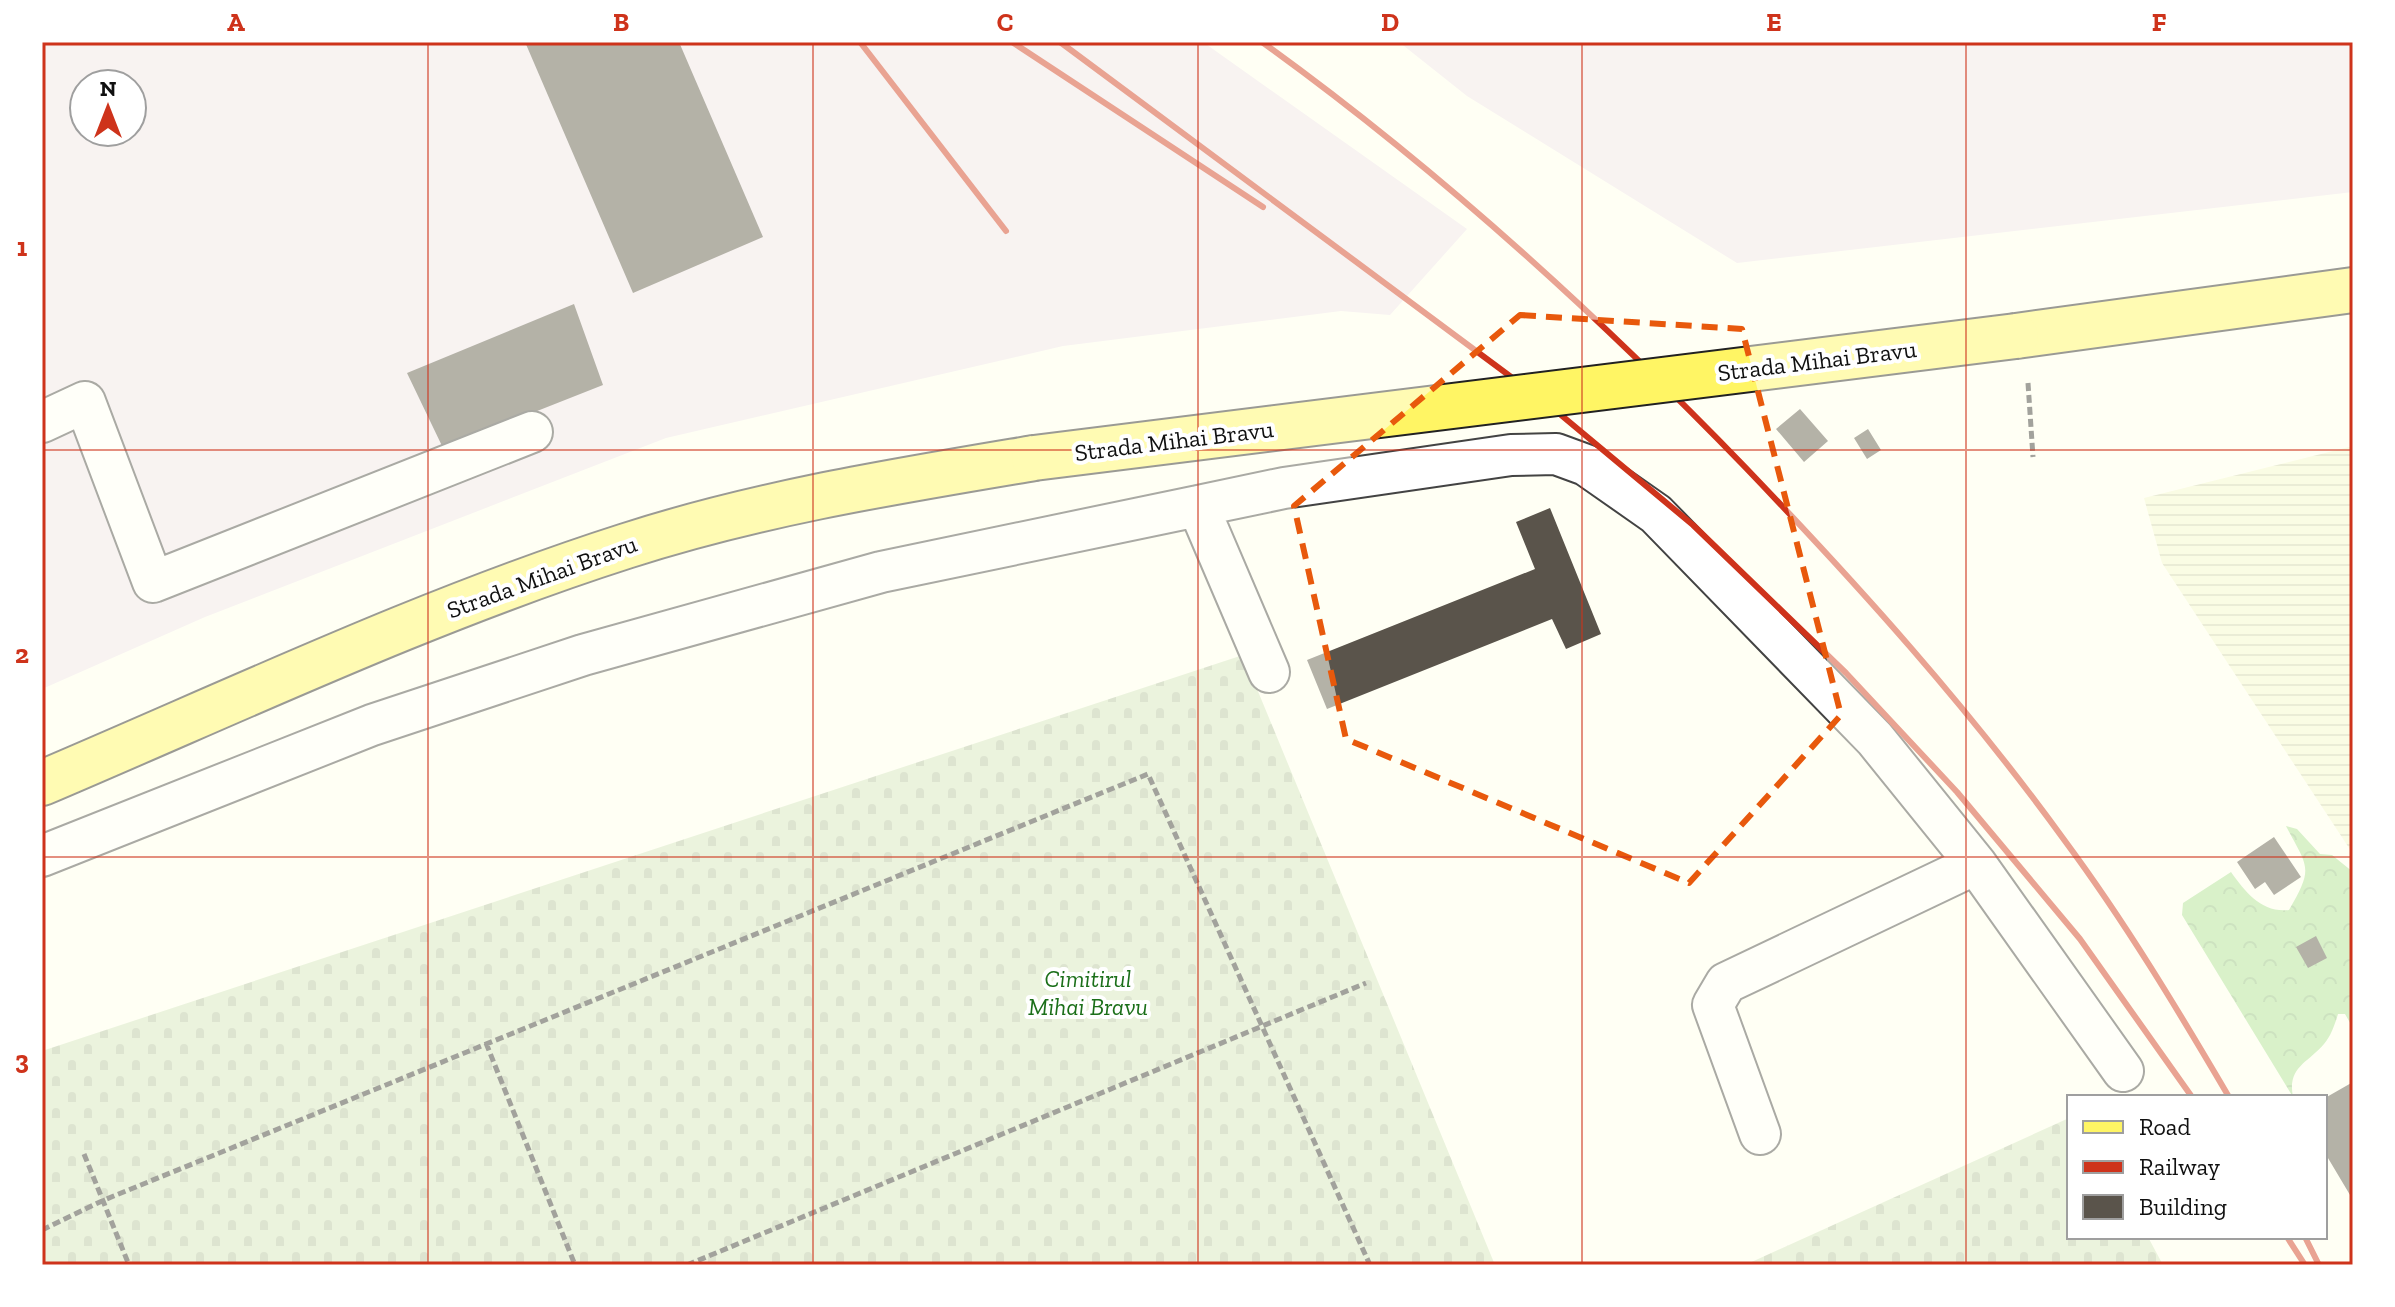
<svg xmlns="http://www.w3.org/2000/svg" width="2395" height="1307" font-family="'Zilla Slab',serif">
	<defs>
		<pattern id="farmland-rules" width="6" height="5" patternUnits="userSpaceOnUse" patternTransform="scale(2)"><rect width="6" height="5" fill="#f4f8d0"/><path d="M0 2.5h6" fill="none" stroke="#d0d4b2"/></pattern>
		<pattern id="forest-crowns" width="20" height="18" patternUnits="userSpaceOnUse" patternTransform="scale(2)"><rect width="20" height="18" fill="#aae096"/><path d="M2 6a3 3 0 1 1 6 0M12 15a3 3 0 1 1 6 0" fill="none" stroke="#91bf80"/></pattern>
		<pattern id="cemetery-stones" width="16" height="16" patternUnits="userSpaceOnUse" patternTransform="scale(2)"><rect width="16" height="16" fill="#d3e5c1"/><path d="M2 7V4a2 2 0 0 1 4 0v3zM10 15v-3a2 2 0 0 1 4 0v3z" fill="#b4c3a5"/></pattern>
	</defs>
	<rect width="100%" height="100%" fill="#fffff4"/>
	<path fill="#efe4ee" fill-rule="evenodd" d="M42,42H1203L1467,229L1390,315L1341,311L1063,346L666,438L205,617L42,689ZM84,84H132V132H84Z
		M1399,42H2353V192L1737,263L1467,96Z"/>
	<path fill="url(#farmland-rules)" d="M2353,446V854L2162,563L2144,498Z"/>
	<path fill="url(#forest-crowns)" d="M2286,826L2297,829L2320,854L2332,855L2353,872V1028L2345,1014H2338C2335,1024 2331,1036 2324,1044C2308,1063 2287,1067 2293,1097L2182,915L2183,903L2231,872C2246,893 2262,913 2289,910C2314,867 2308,868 2286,826Z"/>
	<path fill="url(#cemetery-stones)" d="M1243,655L1495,1265H42V1051Z
		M2069,1118V1237H2148L2163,1265H1745Z"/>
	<path fill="#5a544b" d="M525,42H679L763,237L633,293Z
		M574,304L603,385L443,448L407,373Z
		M1800,409L1828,441L1804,462L1776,429Z
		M1868,429L1881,450L1867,459L1854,438Z
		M1550,508L1601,634L1566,649L1552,619L1327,709L1307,660L1535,569L1516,522Z
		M2274,837L2301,877L2274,895L2265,882L2255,889L2237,862Z
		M2316,936L2327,958L2308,968L2296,947Z
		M2353,1082V1200L2325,1153V1098Z"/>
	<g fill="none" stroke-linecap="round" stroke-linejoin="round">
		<g stroke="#434343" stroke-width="44">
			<path id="minor" d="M42,422L85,402L153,582L532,432
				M1198,506L1284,488L1511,455L1556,454L1586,465L1656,514L1875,739L1976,864L2123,1071
				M42,856L372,725L583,655L881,572L1198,506L1269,672
				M1760,1134L1713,1005L1726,983L1976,864"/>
		</g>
		<g stroke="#212121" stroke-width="48">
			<path id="major" d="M2016,336L2353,290
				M42,783C235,701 426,610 626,546C759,503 897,481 1034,458"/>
		</g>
		<path stroke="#323232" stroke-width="5" stroke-dasharray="8 4" stroke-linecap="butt" d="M2028,383L2033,457
			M486,1043L575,1265
			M84,1154L129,1265
			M42,1230L104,1200L1148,774L1370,1265
			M687,1265L1366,983"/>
		<use href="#minor" stroke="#fff" stroke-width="40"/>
		<use href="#major" stroke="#fff564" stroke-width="44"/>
		<path stroke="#ce331b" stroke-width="6" d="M860,42L1006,231
			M1012,42L1263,207
			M1060,42L1549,405L1693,525L1846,673L1957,792L2080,939L2192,1097
			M1262,42C1437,168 1595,312 1745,467C1859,586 1968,707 2065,841C2125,922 2178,1010 2229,1097
			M2287,1237L2305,1265
			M2305,1237L2319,1265"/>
		<g stroke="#212121" stroke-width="48" stroke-linecap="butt">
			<path id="major-bridge" d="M1034,458L2016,336"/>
		</g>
		<use href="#major-bridge" stroke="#fff564" stroke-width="44"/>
	</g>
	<path d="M0 0H2395V1307H0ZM1520,315L1742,329L1841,715L1689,883L1346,739L1294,506Z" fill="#fffff4" fill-opacity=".55" fill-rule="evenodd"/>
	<path fill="none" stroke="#e8590c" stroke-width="6" stroke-dasharray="16 10" stroke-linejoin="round" d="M1520,315L1742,329L1841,715L1689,883L1346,739L1294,506Z"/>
	<path fill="none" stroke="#ce331b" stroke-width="2" stroke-opacity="0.55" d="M428,42V1265M813,42V1265M1198,42V1265M1582,42V1265M1966,42V1265M42,450H2353M42,857H2353"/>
	<g text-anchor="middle" stroke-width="8" stroke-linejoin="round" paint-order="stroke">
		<g font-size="24" fill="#101010" stroke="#fff">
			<text transform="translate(1817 361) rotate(-7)" y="8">Strada Mihai Bravu</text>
			<text transform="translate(1174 441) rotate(-7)" y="8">Strada Mihai Bravu</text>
			<text transform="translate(542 577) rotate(-20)" y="8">Strada Mihai Bravu</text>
		</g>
		<g font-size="24" font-style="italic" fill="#1b6f19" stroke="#fff">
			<text x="1088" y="987">Cimitirul<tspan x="1088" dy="28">Mihai Bravu</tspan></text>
		</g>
	</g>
	<rect width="2395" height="1307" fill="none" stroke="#ffffff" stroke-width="88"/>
	<rect x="2067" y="1095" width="260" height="144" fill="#ffffff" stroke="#9f9f9f" stroke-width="2"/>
	<rect x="2083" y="1121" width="40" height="12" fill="#fff564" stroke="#9f9f9f" stroke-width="2"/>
	<text x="2139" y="1135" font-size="24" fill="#101010">Road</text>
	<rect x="2083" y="1161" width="40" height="12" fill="#ce331b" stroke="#9f9f9f" stroke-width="2"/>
	<text x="2139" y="1175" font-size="24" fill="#101010">Railway</text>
	<rect x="2083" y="1195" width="40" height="24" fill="#5a544b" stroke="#9f9f9f" stroke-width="2"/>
	<text x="2139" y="1215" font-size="24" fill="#101010">Building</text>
	<g transform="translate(108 108)"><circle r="38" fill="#ffffff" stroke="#9f9f9f" stroke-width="2"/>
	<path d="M0-6L14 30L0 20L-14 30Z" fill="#ce331b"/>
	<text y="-12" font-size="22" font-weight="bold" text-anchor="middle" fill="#101010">N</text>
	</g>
	<rect x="44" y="44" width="2307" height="1219" fill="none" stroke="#ce331b" stroke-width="3"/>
	<g font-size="26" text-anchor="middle" font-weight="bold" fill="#ce331b">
		<text x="236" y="31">A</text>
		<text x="621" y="31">B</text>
		<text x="1005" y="31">C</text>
		<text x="1390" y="31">D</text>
		<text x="1774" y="31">E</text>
		<text x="2159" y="31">F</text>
		<text x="22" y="256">1</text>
		<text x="22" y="663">2</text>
		<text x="22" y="1069">3</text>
	</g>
</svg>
